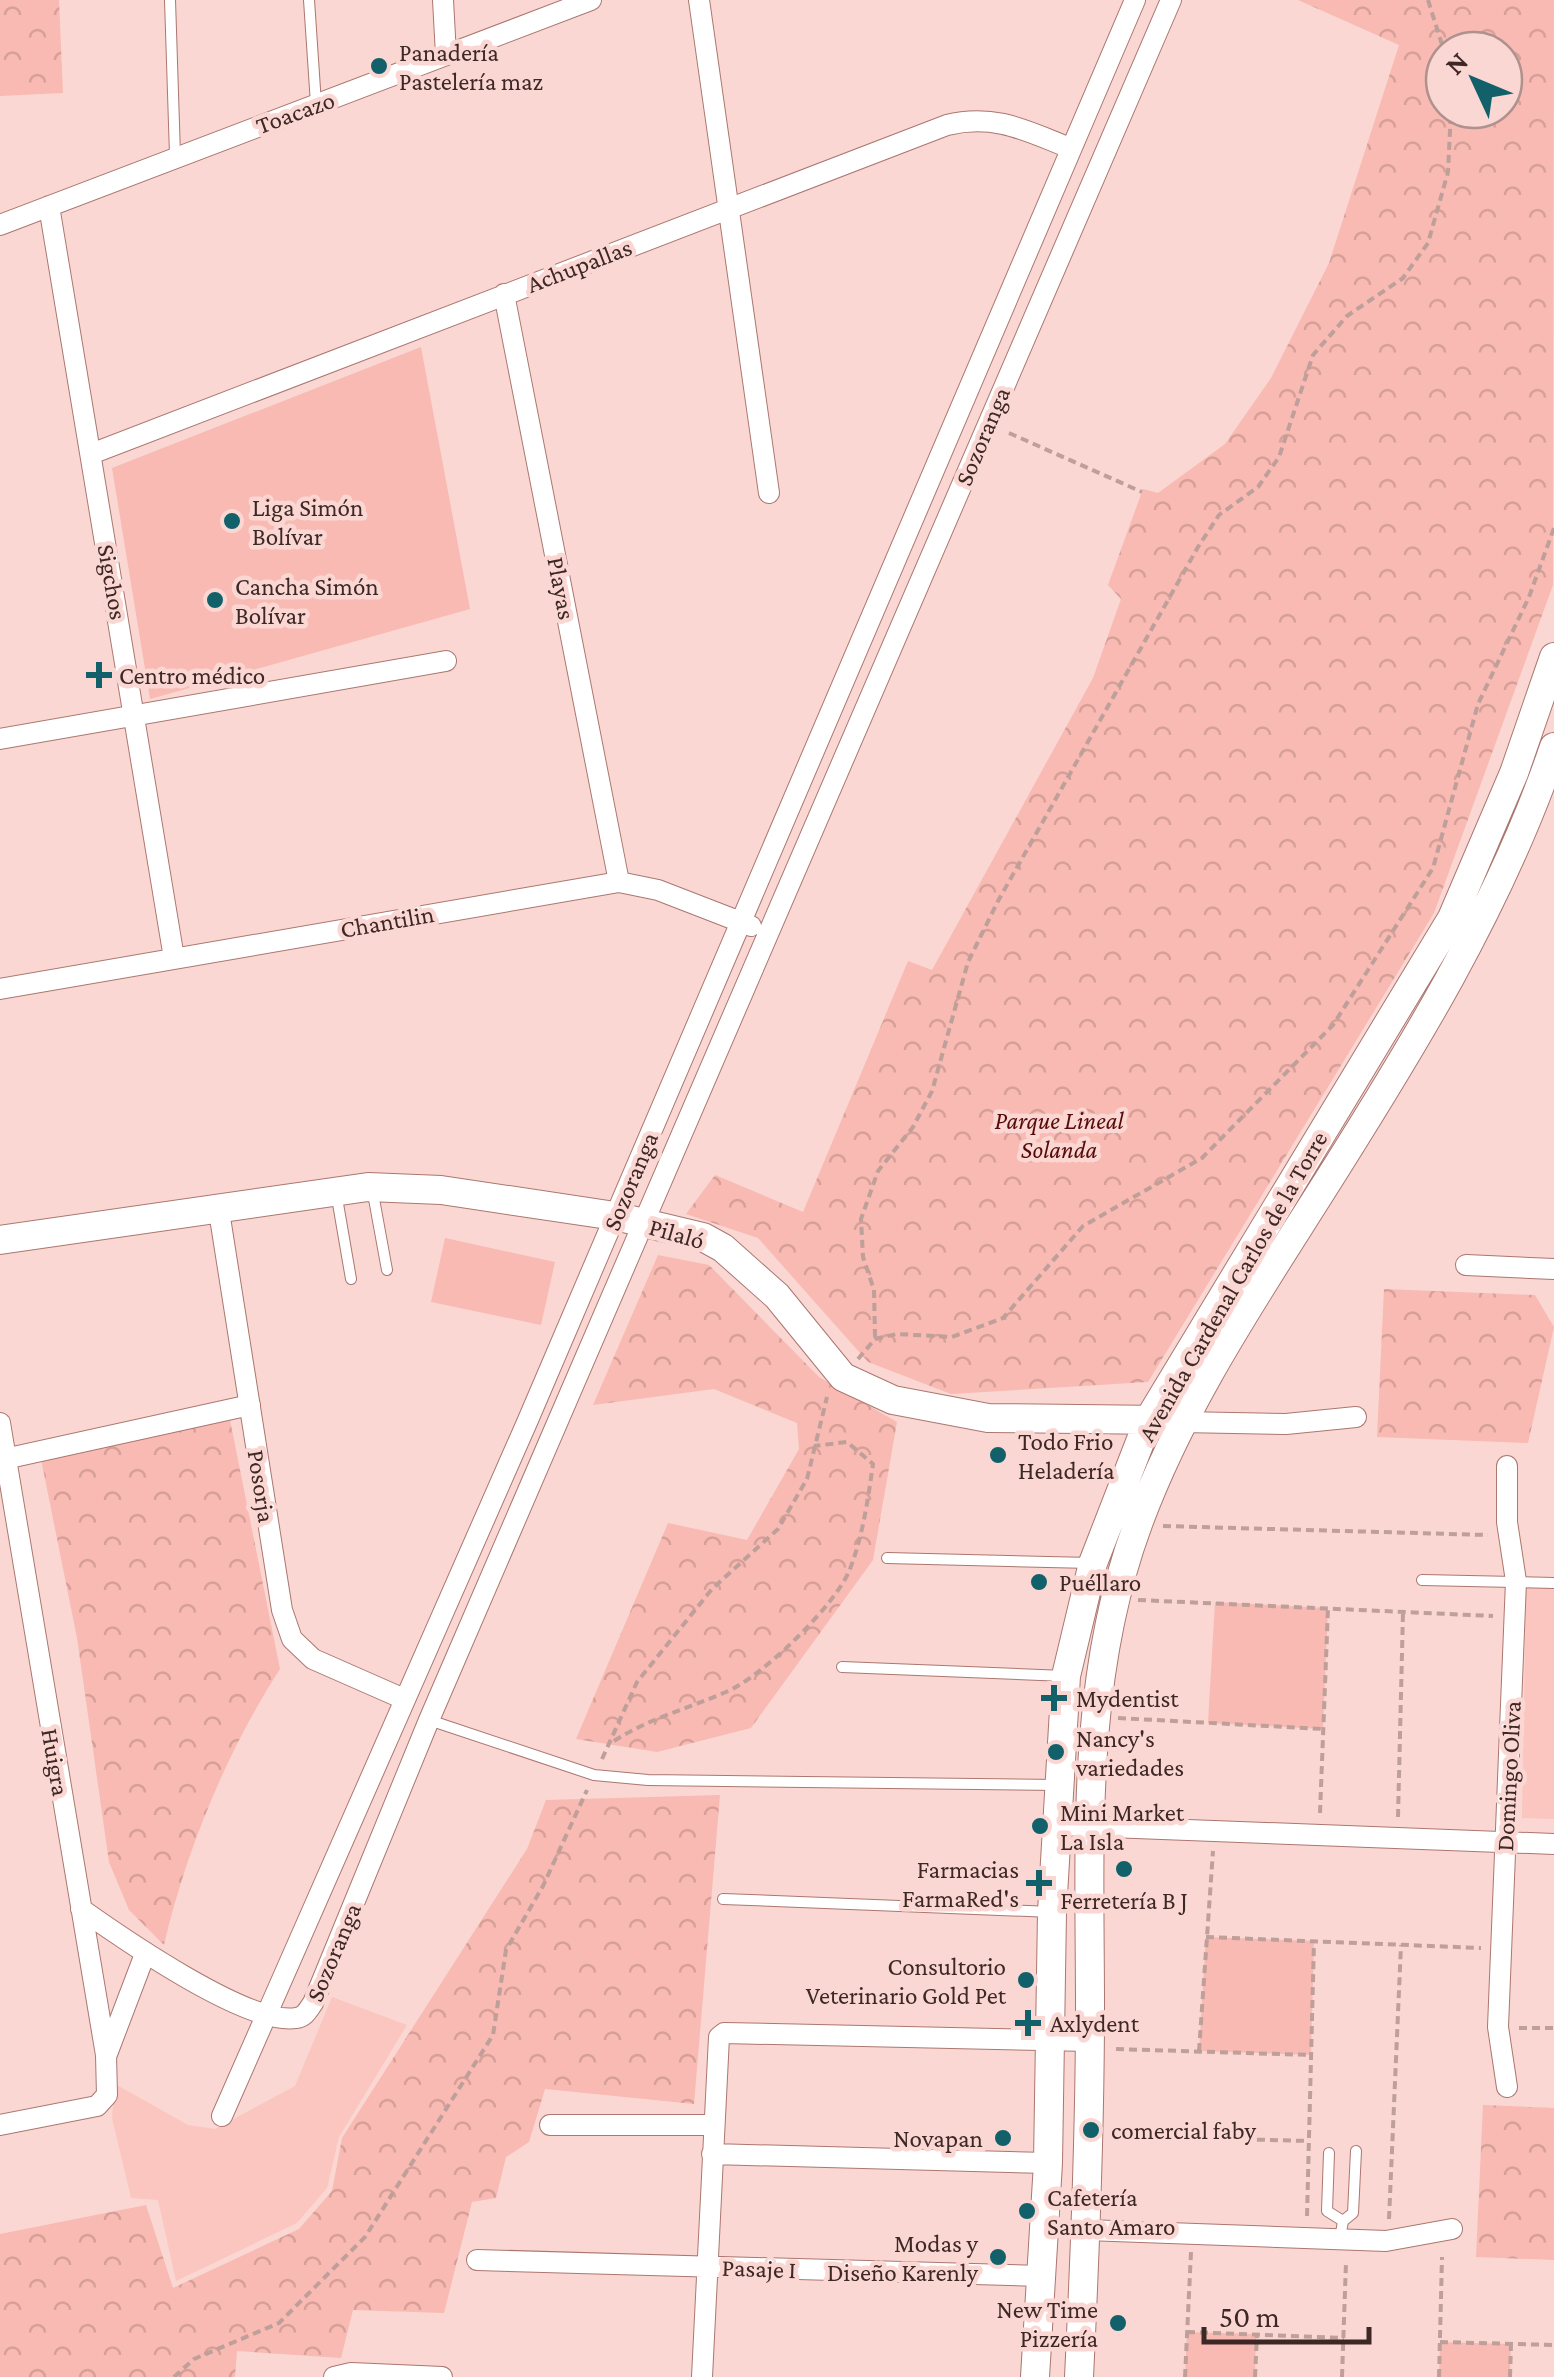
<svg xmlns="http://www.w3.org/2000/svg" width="1554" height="2377" font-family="'Crimson Pro',serif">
	<defs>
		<pattern id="park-crowns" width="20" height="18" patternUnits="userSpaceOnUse" patternTransform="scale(2.5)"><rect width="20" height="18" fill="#f8bab2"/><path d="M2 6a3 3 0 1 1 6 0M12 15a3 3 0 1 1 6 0" fill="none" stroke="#d6a099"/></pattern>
	</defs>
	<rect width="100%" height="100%" fill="#fad7d2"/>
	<path fill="#fbc6bf" d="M1526,1582L1554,1583V1819L1522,1818Z
		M332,1997L407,2025L339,2137L327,2188L297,2223L176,2281L158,2200L131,2198L112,2118L115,2084L188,2125L215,2129L295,2086Z"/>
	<path fill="url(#park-crowns)" fill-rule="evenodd" d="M0,0H59L63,93L0,96Z
		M1298,0H1554L1553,585L1434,913L1148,1382L951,1394L868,1362L758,1238L686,1214L715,1175L803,1212L908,961L932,970L1093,678L1121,599L1108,585L1143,489L1158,493L1225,444L1271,378L1329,263L1399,45ZM1444,50H1504V110H1444Z
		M658,1255L709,1265L819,1377L897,1422L873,1560L751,1728L657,1752L576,1739L668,1523L747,1540L799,1449L797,1423L714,1389L593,1405Z
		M1384,1289L1535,1295L1554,1327L1528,1443L1377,1437Z
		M229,1415L280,1669C227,1751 186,1850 164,1945L129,1910L109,1862L77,1638L40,1454Z
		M720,1795L694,2104L545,2089L529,2142L506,2157L496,2198L472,2202L444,2313L353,2310L341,2358L237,2351L235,2377H0V2234L146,2205L173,2288L299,2229L332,2191L342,2138L527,1849L546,1800Z
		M1483,2105L1554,2108V2260L1476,2257Z"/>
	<path fill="#f8bab2" d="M421,347L470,609L150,699L112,468Z
		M445,1238L555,1262L541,1325L431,1302Z
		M1215,1602L1328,1608L1323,1729L1208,1723Z
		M1206,1937L1314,1941L1311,2055L1199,2051Z
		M1187,2332L1256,2334L1255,2377H1185Z
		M1440,2342L1511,2344L1510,2377H1439Z"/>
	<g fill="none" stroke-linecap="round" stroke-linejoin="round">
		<g stroke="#ab7770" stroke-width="12">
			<path id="lane" d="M170,0L175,155
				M309,0L316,104
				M372,1188L387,1270
				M336,1192L351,1279
				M887,1558L1091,1563
				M1422,1580L1554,1583
				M842,1667L1065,1676
				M429,1720L594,1775L648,1780L1057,1785
				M723,1899L1052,1912
				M1329,2153L1327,2211L1343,2221L1340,2239
				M1343,2221L1353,2213L1356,2151"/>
		</g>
		<g stroke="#ab7770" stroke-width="22">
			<path id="street" d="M443,0L446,55
				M699,0L769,493
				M49,206L174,958
				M0,225L591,0
				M504,294L619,882
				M91,454L947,125C994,113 1027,131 1070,148
				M0,739L446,661
				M0,989L619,882L658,890L751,926
				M218,1205L282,1610L292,1639L313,1659L404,1699
				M1466,1265L1554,1269
				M1181,1422L1286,1424L1356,1417
				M0,1423L106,2055L107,2095L97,2106L0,2125
				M0,1460L250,1405
				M1507,1466V1522L1516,1581L1498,2027L1507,2087
				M1058,1825L1554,1844
				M81,1909C122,1938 249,2026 296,2018C305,2017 308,2010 313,2003L429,1720L1171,0
				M107,2054L145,1954
				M222,2116L528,1420L1135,0
				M550,2125H713
				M712,2154L1048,2163
				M1086,2230L1386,2241L1452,2229
				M477,2260L1041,2276
				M334,2377L351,2373L442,2377
				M702,2377L719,2037L724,2033L1090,2041"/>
		</g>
		<g stroke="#ab7770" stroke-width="30">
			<path id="secondary" d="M0,1240L368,1187L441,1190L615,1216L703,1237L723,1248L777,1296L843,1377L893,1400L988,1418L1163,1420
				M1035,2377L1048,2163L1052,1912L1066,1676L1093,1563L1149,1419L1452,918L1514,773L1554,657
				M1079,2377C1085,2254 1090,2132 1090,2009C1090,1846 1080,1680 1138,1524C1181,1407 1252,1301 1319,1195C1409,1053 1500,907 1554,747"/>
		</g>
		<path stroke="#be9f9a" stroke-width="4" stroke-dasharray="8 5" stroke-linecap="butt" d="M1428,0L1444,51
			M1009,433L1142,492
			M875,1337L874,1290L863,1257L861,1219L878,1171L913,1127L932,1091L968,962L998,901L1198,547L1219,515L1258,487L1279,457L1313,355L1347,316L1403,278L1428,243L1448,172L1451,110
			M858,1359L875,1339L897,1334L952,1337L1003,1318L1083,1226L1202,1158L1333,1025L1433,868L1478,704L1529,597L1554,528
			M1163,1526L1488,1535
			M1138,1600L1493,1616
			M1118,1718L1323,1729
			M614,1741C650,1718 687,1709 726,1692C762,1677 836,1605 850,1569C863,1535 868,1499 873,1464L847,1442L814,1446
			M602,1759L637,1682L712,1589L778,1529L807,1479L827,1397
			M1320,1813L1328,1608
			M1398,1817L1403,1612
			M1206,1937L1481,1948
			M1519,2028H1554
			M1116,2049L1311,2055
			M1199,2051L1213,1851
			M1114,2136L1309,2141
			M1307,2216L1314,1941
			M1389,2219L1401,1945
			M1187,2332L1344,2338
			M1440,2342L1554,2345
			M174,2377L194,2359L279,2323L365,2237L493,2035L506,1950L543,1886L587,1790
			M1185,2377L1191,2252
			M1255,2377L1257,2334
			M1342,2377L1346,2262
			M1439,2377L1442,2257
			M1510,2377L1511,2344"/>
		<use href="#lane" stroke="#fff" stroke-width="10"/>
		<use href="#street" stroke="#fff" stroke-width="20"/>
		<use href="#secondary" stroke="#fff" stroke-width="28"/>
	</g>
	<g fill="#11606a" stroke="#fad7d2" stroke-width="4">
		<circle cx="379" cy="66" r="10"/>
		<circle cx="232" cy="521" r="10"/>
		<circle cx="215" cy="600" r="10"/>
		<path d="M94 660h10v10h10v10h-10v10h-10v-10h-10v-10h10z"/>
		<circle cx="998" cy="1455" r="10"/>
		<circle cx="1039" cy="1582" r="10"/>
		<path d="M1049 1683h10v10h10v10h-10v10h-10v-10h-10v-10h10z"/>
		<circle cx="1056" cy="1752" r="10"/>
		<circle cx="1040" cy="1826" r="10"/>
		<circle cx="1124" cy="1869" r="10"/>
		<path d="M1034 1868h10v10h10v10h-10v10h-10v-10h-10v-10h10z"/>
		<circle cx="1026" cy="1980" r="10"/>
		<path d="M1023 2008h10v10h10v10h-10v10h-10v-10h-10v-10h10z"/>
		<circle cx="1091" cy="2130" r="10"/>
		<circle cx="1003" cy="2138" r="10"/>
		<circle cx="1027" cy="2211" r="10"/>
		<circle cx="998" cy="2257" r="10"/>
		<circle cx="1118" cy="2323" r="10"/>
	</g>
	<g text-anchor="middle" stroke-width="9" stroke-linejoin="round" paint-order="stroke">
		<g font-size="25" fill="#3e2825" stroke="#fad7d2" text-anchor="start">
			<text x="399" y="61">Panadería<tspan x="399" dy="29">Pastelería maz</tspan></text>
			<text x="252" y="516">Liga Simón<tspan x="252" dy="29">Bolívar</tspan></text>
			<text x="235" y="595">Cancha Simón<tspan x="235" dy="29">Bolívar</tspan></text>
			<text x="119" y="684">Centro médico</text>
			<text x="1018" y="1450">Todo Frio<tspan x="1018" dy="29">Heladería</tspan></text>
			<text x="1059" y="1591">Puéllaro</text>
			<text x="1076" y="1707">Mydentist</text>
			<text x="1076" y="1747">Nancy's<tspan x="1076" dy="29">variedades</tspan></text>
			<text x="1060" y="1821">Mini Market<tspan x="1060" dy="29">La Isla</tspan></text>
			<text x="1019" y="1878" text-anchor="end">Farmacias<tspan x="1019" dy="29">FarmaRed's</tspan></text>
			<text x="1124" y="1909" text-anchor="middle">Ferretería B J</text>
			<text x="1006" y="1975" text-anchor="end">Consultorio<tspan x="1006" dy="29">Veterinario Gold Pet</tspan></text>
			<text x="1050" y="2032">Axlydent</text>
			<text x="1111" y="2139">comercial faby</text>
			<text x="983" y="2147" text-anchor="end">Novapan</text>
			<text x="1047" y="2206">Cafetería<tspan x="1047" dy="29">Santo Amaro</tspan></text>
			<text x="978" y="2252" text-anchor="end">Modas y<tspan x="978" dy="29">Diseño Karenly</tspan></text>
			<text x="1098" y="2318" text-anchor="end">New Time<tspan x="1098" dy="29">Pizzería</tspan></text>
		</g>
		<g font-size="25" fill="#3e2825" stroke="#fad7d2">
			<text transform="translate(295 112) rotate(-20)" y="9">Toacazo</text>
			<text transform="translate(579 265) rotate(-21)" y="9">Achupallas</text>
			<text transform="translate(982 436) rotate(-67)" y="9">Sozoranga</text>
			<text transform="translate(113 582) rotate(80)" y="9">Sigchos</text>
			<text transform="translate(562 588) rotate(79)" y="9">Playas</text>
			<text transform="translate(387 921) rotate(-10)" y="9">Chantilin</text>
			<text transform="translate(630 1181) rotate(-67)" y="9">Sozoranga</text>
			<text transform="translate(677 1233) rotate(16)" y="9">Pilaló</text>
			<text transform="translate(1232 1286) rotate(-60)" y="9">Avenida Cardenal Carlos de la Torre</text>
			<text transform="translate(262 1486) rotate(81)" y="9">Posorja</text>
			<text transform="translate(56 1762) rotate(80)" y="9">Huigra</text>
			<text transform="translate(1508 1776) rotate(-87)" y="9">Domingo Oliva</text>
			<text transform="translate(333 1952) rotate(-67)" y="9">Sozoranga</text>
			<text transform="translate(759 2268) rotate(2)" y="9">Pasaje I</text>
		</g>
		<g font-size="25" font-style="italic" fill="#560a09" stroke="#fad7d2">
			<text x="1059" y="1129">Parque Lineal<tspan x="1059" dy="29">Solanda</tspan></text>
		</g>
	</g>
	<g transform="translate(1474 80) rotate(314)"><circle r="48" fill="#fad7d2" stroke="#af918d" stroke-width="2.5"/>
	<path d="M0-8L18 38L0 25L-18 38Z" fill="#11606a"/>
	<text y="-15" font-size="28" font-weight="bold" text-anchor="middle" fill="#3e2825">N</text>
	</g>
	<path d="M1204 2327v15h165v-15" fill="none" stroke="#3e2825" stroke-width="5"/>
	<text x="1219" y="2327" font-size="30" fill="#3e2825" stroke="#fad7d2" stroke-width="8" paint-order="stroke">50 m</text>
</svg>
